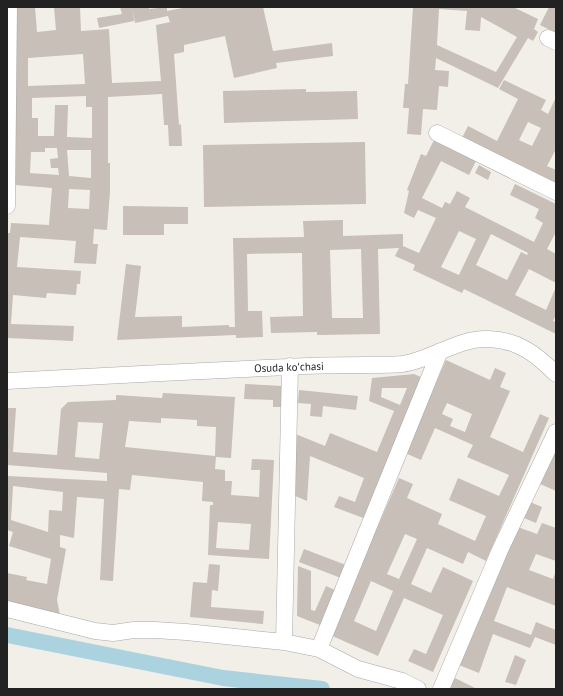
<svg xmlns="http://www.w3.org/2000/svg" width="563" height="696" font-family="'PT Sans',sans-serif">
	<rect width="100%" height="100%" fill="#f2efe9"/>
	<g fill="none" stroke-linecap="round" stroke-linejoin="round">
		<path stroke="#aad3df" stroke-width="16" d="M7,635L223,678L322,689"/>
	</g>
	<path fill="#c7bfb8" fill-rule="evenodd" d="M14,7H35L37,32L56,30L54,7H80L81,31L109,29L112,83L161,81L156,25L170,22L168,16L135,23L133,11L134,21L99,28L97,18L122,14L120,7H149V9L167,7V11L188,7H263L273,51L332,43L333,56L276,63L277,68L234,78L225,36L184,45V52L174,54L179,125L181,124L182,146H169L168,125H164L162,94L108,97V163H110V192L107,230L94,229L93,244H98L96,264L74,263L76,241L20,237L17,267L81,271L80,284H77L76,295L47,293L46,298L13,295L11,324L74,326L73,341L7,338V240L8,233H10L11,223L49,225L52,188L15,185ZM83,54L85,84L28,86V58ZM86,96V107H92V138L67,137L68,105H55L54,136H38V118H32V98ZM45,148H57L58,158L50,159L51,168H58L59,175L30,173L31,152H45ZM67,150H91V178L69,176ZM69,189L90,190L89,209L68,208Z
		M413,7H513L538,19L534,29L538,32L533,41L528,38L498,88L436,58L435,70L449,71L448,87L439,86L437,110L423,109L421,135L407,134L409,108H403L405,84H408ZM439,9L467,11L465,30L480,31L481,17L517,37L496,72L437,45Z
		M549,7H556V33L540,25Z
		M504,80L546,100L541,110L548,114L556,97V149L547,166L556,170V188L461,140L468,126L497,141L518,99L499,89ZM528,122L541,128L532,146L519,140Z
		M306,89V92L357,91L358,119L224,123L223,91Z
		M434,140L476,161L469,175L441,161L422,198L442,208L445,202L450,204L457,191L470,198L465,207L534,242L543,223L535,218L539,209L510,195L515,184L556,204V232L547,249L556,254V283L529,269L515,295L546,310L556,287V315L553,321L556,322V334L464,289L462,293L413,270L415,265L395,256L399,248L378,249L380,334L317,335V332L271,333L270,317L303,316L302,253L247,254L248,311H262L263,337L236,338V335L117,340L126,264L141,266L135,317L182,316V327L229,325V327H235L233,238L304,237L303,221L343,220V236L403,234V246L419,253L436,218L418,210L414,218L404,213L409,191L407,190L421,154L426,156ZM459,231L476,239L459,275L441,267ZM491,234L528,253L527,255L521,252L507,280L476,265ZM361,249L363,318H332L330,250Z
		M365,142L366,204L204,207L203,145Z
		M479,165L491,172L488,180L475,173Z
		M123,206L188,207V224H164V235H123Z
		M446,360L490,380L495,368L506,373L500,387L510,391L490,437L523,452L540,414L549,418L486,561L468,552L463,564L427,548L411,584L431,593L443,567L473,581L433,672L408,661L414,649L426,654L443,615L404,598L378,656L330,635L399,478L413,484L407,498L442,514L438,524L475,541L486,516L449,500L458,478L499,496L509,475L467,457L473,445L435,428L421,460L405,453ZM447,403L472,414L465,432L450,426L453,419L442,414ZM405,534L417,539L399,579L387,574ZM371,581L393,591L376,631L354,621Z
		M414,374L423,378L366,519L334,507L339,496L355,502L364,478L310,456L307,501L293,495V433L325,446L330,433L377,452L394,411L369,401L372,378ZM382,388H407L400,405L381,397Z
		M245,384L283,386V407H273V400L244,399Z
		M299,390L358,396L356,410L323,406L322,417L310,416L311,404L298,403Z
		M163,393L235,397L231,458L216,457L215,469L225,470V481H232L231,495L259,497L260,470H251L252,459L274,460L269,559L208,555L210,505H213V502L202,501L203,482L132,475L130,490L119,489L113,581L100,580L104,499L77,497L74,538L60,535V547L66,549L57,600L60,615L7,604V573L27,577L26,580L47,584L51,559L9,546L13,532L7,530V476L107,481V473L7,465V408H16L13,452L57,455L61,409L68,402L116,400V395L162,398ZM161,418L197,420V426L216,427L215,456L125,447L129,421L161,423ZM78,422L103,423L99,459L75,457ZM13,486L63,492L62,511L49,510L48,532L11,520ZM218,522L251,524L249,550L216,548Z
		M556,440V491L538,483Z
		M530,502L542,507L536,523L524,518Z
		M542,523L556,528V561L536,554L529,570L553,579L556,571V606L507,587L494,621L531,635L536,622L556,630V645L535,637L530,648L493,634L479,673L459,665L515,526L537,534Z
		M304,549L346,565L341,578L299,562Z
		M209,564L220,565L218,591L212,590L211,607L264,611L263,624L190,617L193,582L207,583Z
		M298,566L311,571V610L315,611L326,586L339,592L325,627L297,616Z
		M515,655L526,660L516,685L505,682Z
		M455,678L477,689H449Z"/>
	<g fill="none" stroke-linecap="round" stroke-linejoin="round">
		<g stroke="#a9a9a9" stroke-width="17">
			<path id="minor" d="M548,38L556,42
				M437,133L556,192
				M7,206L9,7
				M7,381C101,376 194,371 288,367C315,365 342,365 369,365C380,365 392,365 402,364C432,360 459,337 489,339C518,340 536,354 556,374
				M7,609L95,631L113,633L134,630H155L186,632L284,642L319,649L358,669L402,681L418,689
				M284,642L290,366
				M319,649L440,351
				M441,689L500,550L556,432"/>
		</g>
		<use href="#minor" stroke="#fff" stroke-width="16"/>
	</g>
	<g text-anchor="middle" stroke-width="3" stroke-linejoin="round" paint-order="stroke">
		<g font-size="11" fill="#222" stroke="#fff">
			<text transform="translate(289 367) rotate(-2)" y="4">Osuda koʻchasi</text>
		</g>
	</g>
	<rect width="563" height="696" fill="none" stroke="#222222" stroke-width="16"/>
</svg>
